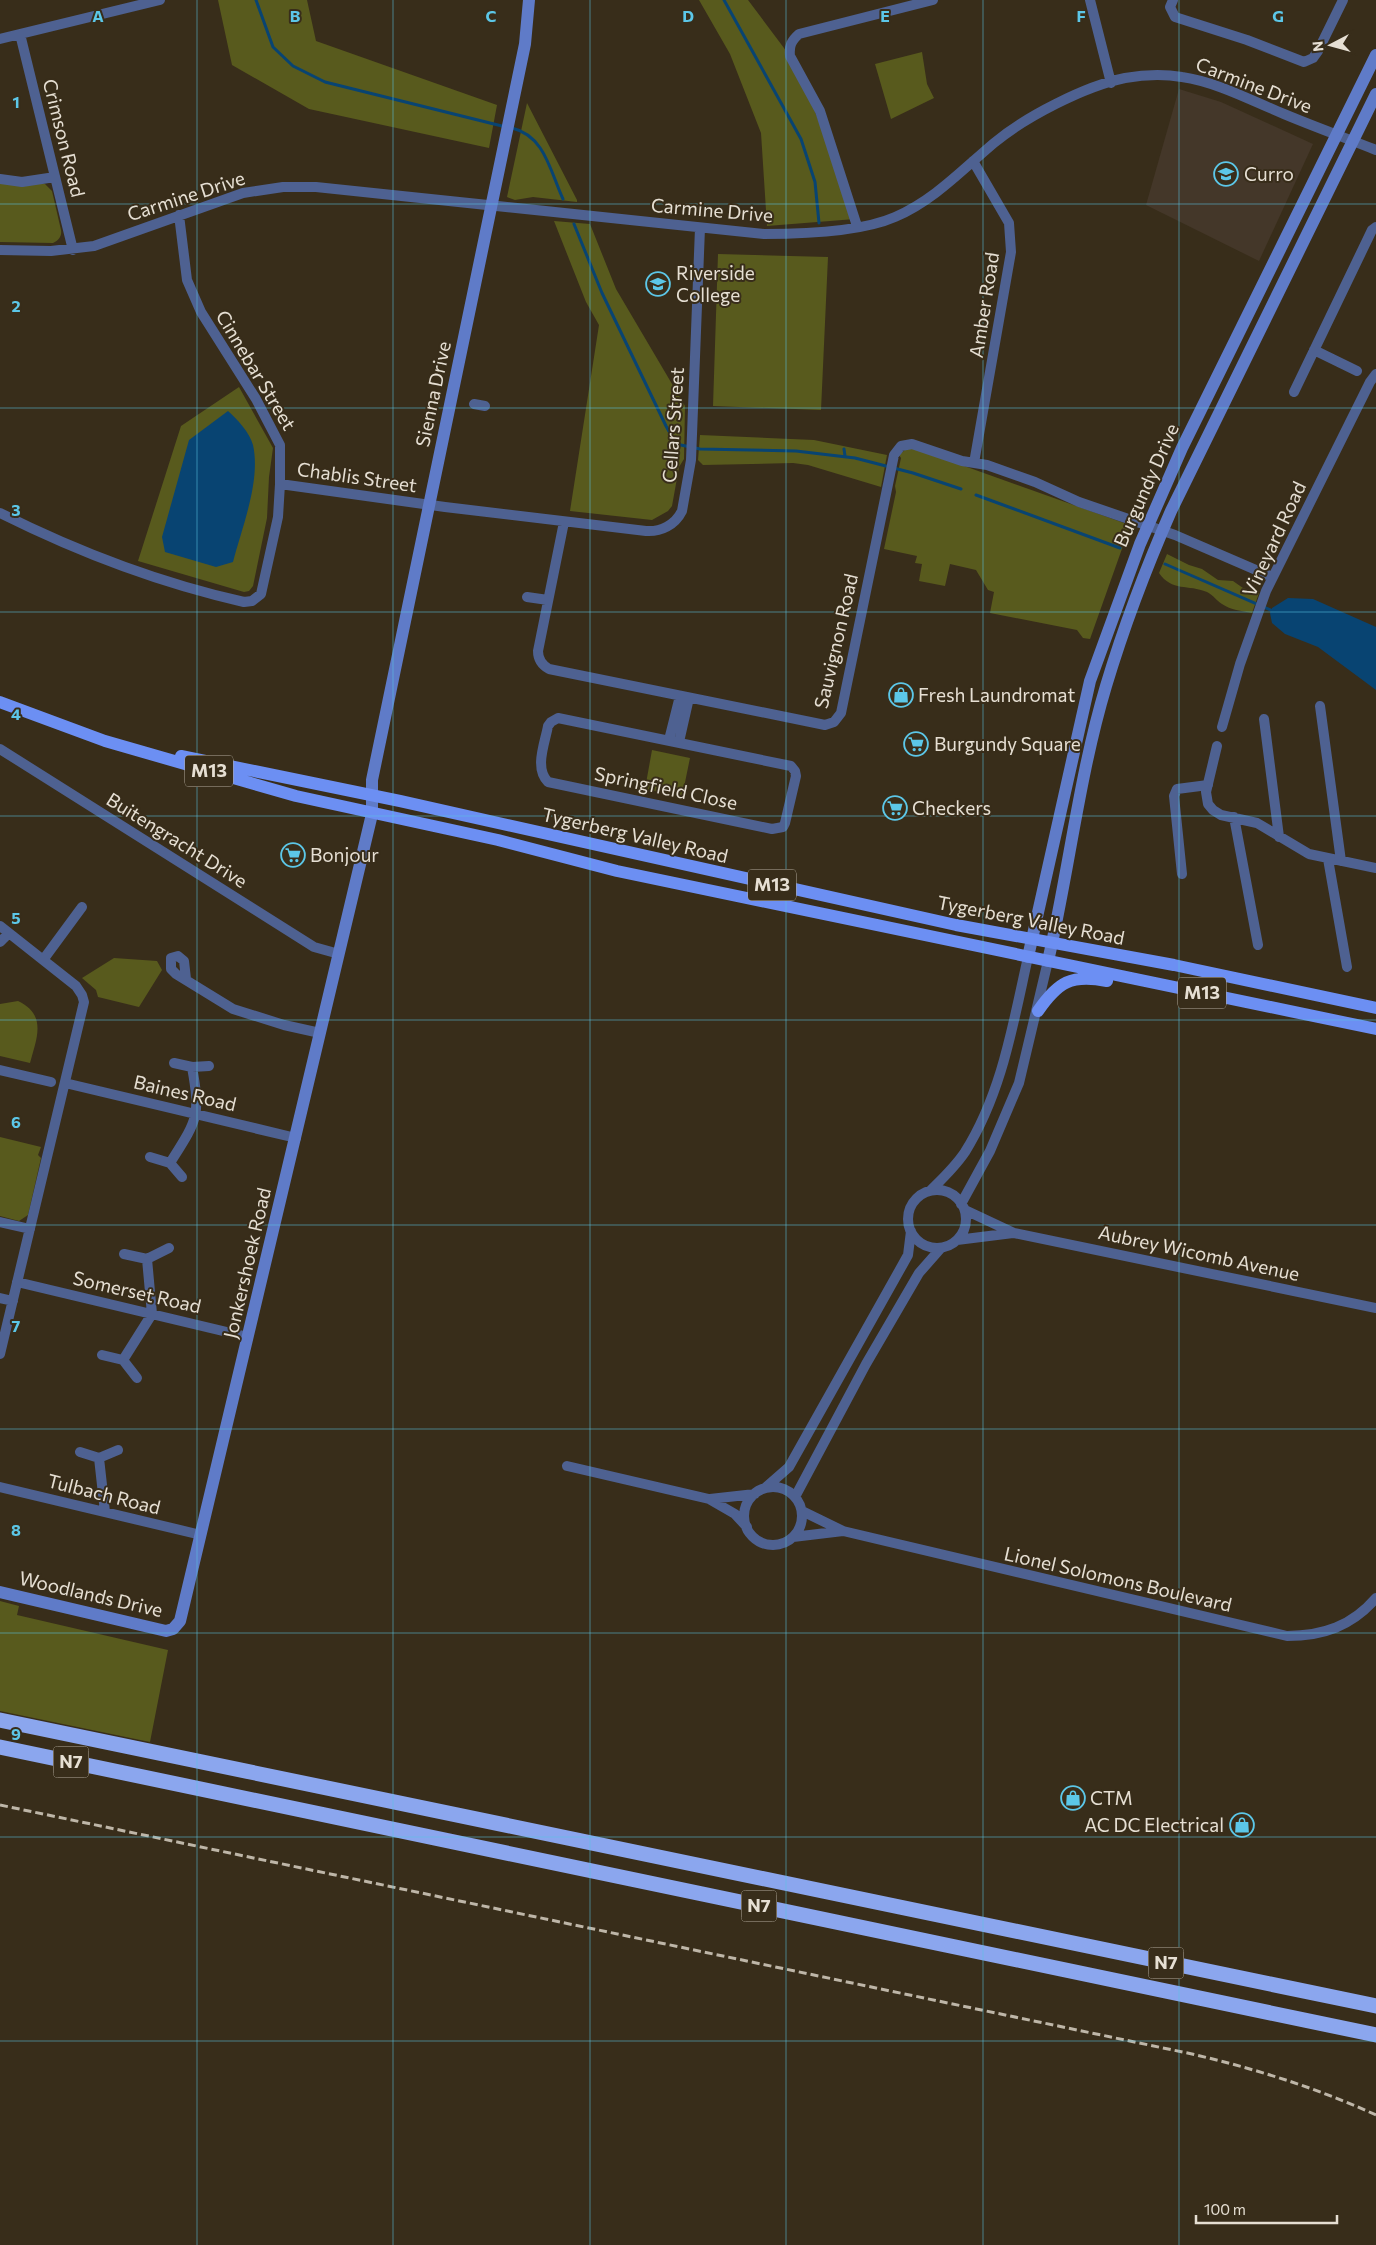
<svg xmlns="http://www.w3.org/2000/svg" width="1376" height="2245" font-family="Commissioner,sans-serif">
	<rect width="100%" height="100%" fill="#382d1a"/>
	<path fill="#443729" d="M1179,89L1221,102L1313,144L1259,261L1146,205Z"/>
	<path fill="#585a1d" d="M218,0H307L316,41L497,105L489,148L309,109L232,65Z
		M699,0H748L790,56L804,82L855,219L767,226L761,133L730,54Z
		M922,52L927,84L934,98L891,119L875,64Z
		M527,103L577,200V202L533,197L515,200L507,197Z
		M0,183L45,184L52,191L61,230C62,236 59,240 53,243L0,242Z
		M554,221L590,224L616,289L685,406L684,459L679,467L672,506L668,511L652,520L570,511L599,325L586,302Z
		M718,254L828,257L821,410L713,406Z
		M239,387L273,448L269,477L267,518L253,586L249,591L244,592L138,561L181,426Z
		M700,435L814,440L887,455L881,487L808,465L793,463L703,465L698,460Z
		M914,448L1124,523L1129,529L1090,639L1083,638L1077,630L990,613L994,592L988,590L976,570L950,564L945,586L919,581L922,564L915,563L917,556L884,549L896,492L895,486L901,458L899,455L906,449Z
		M1167,554L1189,565L1202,569L1218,580L1233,581L1243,588L1259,593L1252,613C1241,611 1231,610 1222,604C1217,601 1213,595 1207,592C1188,584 1172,592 1159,573Z
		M652,750L690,758L682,797L645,789Z
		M114,958L157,961L162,970L139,1007L98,997L96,990L82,978Z
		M18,1001C47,1015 37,1037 30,1063L0,1056V1004Z
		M0,1137L41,1147L38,1155L41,1158L28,1215L19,1221L0,1216Z
		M0,1601L19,1606L17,1615L168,1650L150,1742L0,1711Z"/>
	<path fill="#084472" d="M228,411C237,419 250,433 253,445C261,481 242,527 233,562L216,567L165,552L162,537L189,440Z
		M1288,598L1313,599L1376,627V690L1318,647L1285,634L1272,623L1270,613L1272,608Z"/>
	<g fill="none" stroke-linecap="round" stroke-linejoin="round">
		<path stroke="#084472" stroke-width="3" d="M256,0L273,47L293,66L325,82L506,127
			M724,0L801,139L815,182L819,223
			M512,128C545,136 550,171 563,199
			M574,224L602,293L666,426L676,444L700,449L796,451L855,458L913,473L961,489
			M844,449L845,456
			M976,495L1120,548
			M1165,564L1275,612"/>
		<path stroke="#4e6191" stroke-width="10" d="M1090,0L1111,83
			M1173,0L1170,7L1175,17L1247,40L1304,62L1313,58L1318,51L1343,0
			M20,34L73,250
			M0,39L160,0
			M973,161L1009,223L1011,252L974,463
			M0,179L22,182L55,177
			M857,226L820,111L790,56C789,46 791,41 799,34L933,0
			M0,250L51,251L94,246L243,193L283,187H316L764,234C801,234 861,232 895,217C933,201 962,170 994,143C1025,117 1085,86 1125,78C1142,75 1164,74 1182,77C1217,82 1252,101 1284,114C1315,127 1346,138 1376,150
			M1314,350L1357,371
			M1294,392L1372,230L1376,227
			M474,404L485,406
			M280,484L445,507L646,531C661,532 675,525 682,511L691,460L700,228
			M0,513C78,552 159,583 244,602L252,601L261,594L278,517L280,484V445L256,399L201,312L187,280L179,215
			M564,522L538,651C538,659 542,665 549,669L825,725L834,722L841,713L894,455L901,446L912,444L962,461L987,465L1035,482L1079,502L1175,535L1272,577
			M527,597L548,600
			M1320,706L1341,861
			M558,718L791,766L795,771L796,776L785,823L783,827L772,829L548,782C534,768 545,743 548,726L551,722Z
			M1264,719L1279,837
			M1222,727L1240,664L1266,591L1370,382L1376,374
			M669,740L680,696
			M679,742L689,698
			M1217,746L1206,792L1208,804L1213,810L1221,815L1257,823L1309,854L1376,868
			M0,749L314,947L339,954
			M1234,817L1258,945
			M1328,859L1347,967
			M1182,874L1174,796L1177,789L1208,785
			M0,926L76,986L82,995L84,1002L0,1354
			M0,942L9,933
			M43,960L82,907
			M186,979L184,961L178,956L171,958V969L176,974L233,1009L284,1025L320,1033
			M174,1063L192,1067L209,1066
			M0,1070L51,1082
			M65,1083L296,1138
			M150,1157L170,1163C197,1120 201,1117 192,1067
			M170,1163L182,1177
			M908 1219a29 29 0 1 1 58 0a29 29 0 1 1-58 0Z
			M930,1191C942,1179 955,1167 965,1152C1002,1093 1013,1024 1028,957
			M961,1204L990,1151L1019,1083L1048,961
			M965,1210L1014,1233L1376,1308
			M0,1222L30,1229
			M957,1240L1013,1233
			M124,1254L147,1259L169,1248
			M17,1282L248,1337
			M0,1298L13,1301
			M102,1355L123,1360L137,1378
			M123,1360L152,1314L147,1259
			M80,1452L99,1458L105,1512
			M99,1458L118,1450
			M567,1466L709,1499L735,1514L747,1527
			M0,1487L201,1535
			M744 1516a29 29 0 1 1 58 0a29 29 0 1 1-58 0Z
			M765,1488L789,1467L903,1264L908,1255L911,1231
			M795,1497L866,1364L919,1273L941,1248
			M710,1499L755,1494
			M802,1511L843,1531L1287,1636C1323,1636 1352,1626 1376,1598
			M793,1537L843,1531"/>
		<path stroke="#5f7bc8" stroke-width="12" d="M1028,957L1090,681L1140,544L1182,448L1376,55
			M1048,961C1069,870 1079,776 1106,686C1124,626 1146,568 1171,511L1376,94
			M0,1592L166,1631L173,1629L180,1621L372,814V780L525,44L529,0"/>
		<path stroke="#6c8ff3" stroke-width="12" d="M0,702L105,741L296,796L498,840L617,871L1376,1029
			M181,756L400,801L956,925L1174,965L1376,1008
			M1038,1011C1058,982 1071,974 1107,981"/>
		<path stroke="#8ba6ee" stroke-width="15" d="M0,1720L1376,2006
			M0,1747L1376,2035"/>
		<path stroke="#beb6a8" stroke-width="3" stroke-dasharray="8 4" stroke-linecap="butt" d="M0,1805L1192,2054C1256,2069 1317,2088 1376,2115"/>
	</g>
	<path fill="none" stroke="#5cc7e8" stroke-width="1" stroke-opacity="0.55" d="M197,0V2245M393,0V2245M590,0V2245M786,0V2245M983,0V2245M1179,0V2245M0,204H1376M0,408H1376M0,612H1376M0,816H1376M0,1020H1376M0,1225H1376M0,1429H1376M0,1633H1376M0,1837H1376M0,2041H1376"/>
	<defs>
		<g id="school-ring" transform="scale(1.25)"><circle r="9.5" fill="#382d1a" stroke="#5cc7e8" stroke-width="1.5"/><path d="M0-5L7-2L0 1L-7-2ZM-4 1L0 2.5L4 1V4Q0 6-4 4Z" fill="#5cc7e8"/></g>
		<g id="shop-ring" transform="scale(1.25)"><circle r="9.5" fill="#382d1a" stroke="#5cc7e8" stroke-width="1.5"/><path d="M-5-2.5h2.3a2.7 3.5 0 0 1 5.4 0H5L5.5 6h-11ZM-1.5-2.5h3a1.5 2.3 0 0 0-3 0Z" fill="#5cc7e8"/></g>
		<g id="supermarket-ring" transform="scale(1.25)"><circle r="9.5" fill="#382d1a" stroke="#5cc7e8" stroke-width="1.5"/><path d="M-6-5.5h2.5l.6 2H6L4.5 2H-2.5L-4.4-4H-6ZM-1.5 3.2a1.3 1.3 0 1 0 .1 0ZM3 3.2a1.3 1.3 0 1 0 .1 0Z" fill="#5cc7e8"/></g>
	</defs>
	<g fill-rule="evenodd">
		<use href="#school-ring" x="1226" y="174"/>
		<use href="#school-ring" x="658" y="284"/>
		<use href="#shop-ring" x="901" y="695"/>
		<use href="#supermarket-ring" x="916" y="744"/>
		<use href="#supermarket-ring" x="895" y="808"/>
		<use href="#supermarket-ring" x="293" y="855"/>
		<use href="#shop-ring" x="1073" y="1798"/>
		<use href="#shop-ring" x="1242" y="1825"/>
	</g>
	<g text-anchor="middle" stroke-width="4" stroke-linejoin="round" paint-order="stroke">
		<g fill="#382d1a" stroke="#b2aa9c" stroke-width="1">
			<rect x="185" y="755.5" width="48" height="31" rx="4"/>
			<rect x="748" y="869.5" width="48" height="31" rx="4"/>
			<rect x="1178" y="977.5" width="48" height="31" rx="4"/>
			<rect x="53.5" y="1746.5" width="35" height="31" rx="4"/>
			<rect x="741.5" y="1890.5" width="35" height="31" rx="4"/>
			<rect x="1148.5" y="1947.5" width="35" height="31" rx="4"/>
		</g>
		<g font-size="18" font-weight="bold" fill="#e6dfd3">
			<text x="209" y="777">M13</text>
			<text x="772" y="891">M13</text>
			<text x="1202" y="999">M13</text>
			<text x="71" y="1768">N7</text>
			<text x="759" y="1912">N7</text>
			<text x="1166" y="1969">N7</text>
		</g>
		<g font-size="19" fill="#e6dfd3" stroke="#382d1a">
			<text transform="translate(1254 85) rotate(21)" y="7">Carmine Drive</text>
			<text transform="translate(64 138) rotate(76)" y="7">Crimson Road</text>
			<text transform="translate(186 196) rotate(-18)" y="7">Carmine Drive</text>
			<text transform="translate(712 210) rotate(5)" y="7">Carmine Drive</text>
			<text transform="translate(984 305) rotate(-81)" y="7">Amber Road</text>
			<text transform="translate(256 370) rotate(59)" y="7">Cinnebar Street</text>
			<text transform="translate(433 394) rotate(-78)" y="7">Sienna Drive</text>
			<text transform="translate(673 425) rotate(-86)" y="7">Cellars Street</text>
			<text transform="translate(357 477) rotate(8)" y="7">Chablis Street</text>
			<text transform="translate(1146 485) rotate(-66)" y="7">Burgundy Drive</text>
			<text transform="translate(1274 539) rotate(-65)" y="7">Vineyard Road</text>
			<text transform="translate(836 641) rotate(-77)" y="7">Sauvignon Road</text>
			<text transform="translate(666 788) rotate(12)" y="7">Springfield Close</text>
			<text transform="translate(635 835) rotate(13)" y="7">Tygerberg Valley Road</text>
			<text transform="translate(177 840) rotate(32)" y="7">Buitengracht Drive</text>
			<text transform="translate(1031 920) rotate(11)" y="7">Tygerberg Valley Road</text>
			<text transform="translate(185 1093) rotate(13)" y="7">Baines Road</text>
			<text transform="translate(1199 1253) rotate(12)" y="7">Aubrey Wicomb Avenue</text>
			<text transform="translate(247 1263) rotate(-77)" y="7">Jonkershoek Road</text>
			<text transform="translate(137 1292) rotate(13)" y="7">Somerset Road</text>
			<text transform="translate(104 1494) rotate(14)" y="7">Tulbach Road</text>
			<text transform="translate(1118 1579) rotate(13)" y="7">Lionel Solomons Boulevard</text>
			<text transform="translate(91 1594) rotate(13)" y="7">Woodlands Drive</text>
		</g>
		<g font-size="19" fill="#e6dfd3" stroke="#382d1a" text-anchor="start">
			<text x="1244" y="181">Curro</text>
			<text x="676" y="280">Riverside<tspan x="676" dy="22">College</tspan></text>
			<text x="918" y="702">Fresh Laundromat</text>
			<text x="934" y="751">Burgundy Square</text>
			<text x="912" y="815">Checkers</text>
			<text x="310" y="862">Bonjour</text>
			<text x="1090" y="1805">CTM</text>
			<text x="1224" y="1832" text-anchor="end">AC DC Electrical</text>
		</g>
	</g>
	<g font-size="16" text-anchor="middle" font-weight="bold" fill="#5cc7e8" stroke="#382d1a" stroke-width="4" stroke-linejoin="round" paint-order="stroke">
		<text x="98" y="22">A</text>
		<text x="295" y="22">B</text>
		<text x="491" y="22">C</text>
		<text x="688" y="22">D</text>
		<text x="885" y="22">E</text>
		<text x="1081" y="22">F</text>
		<text x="1278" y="22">G</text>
		<text x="16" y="108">1</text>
		<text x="16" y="312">2</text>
		<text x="16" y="516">3</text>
		<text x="16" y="720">4</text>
		<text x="16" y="924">5</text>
		<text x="16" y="1128">6</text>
		<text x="16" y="1332">7</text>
		<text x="16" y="1536">8</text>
		<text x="16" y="1740">9</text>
	</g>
	<g transform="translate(1331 45) rotate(264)" stroke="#382d1a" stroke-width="4" paint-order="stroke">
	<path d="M0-4L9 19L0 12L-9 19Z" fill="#e6dfd3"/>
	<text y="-8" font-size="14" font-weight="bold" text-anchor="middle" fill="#e6dfd3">N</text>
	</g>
	<path d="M1196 2215v8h141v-8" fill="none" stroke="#e6dfd3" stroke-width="2.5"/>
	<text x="1204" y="2215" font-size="15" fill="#e6dfd3" stroke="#382d1a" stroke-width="4" paint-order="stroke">100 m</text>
</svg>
